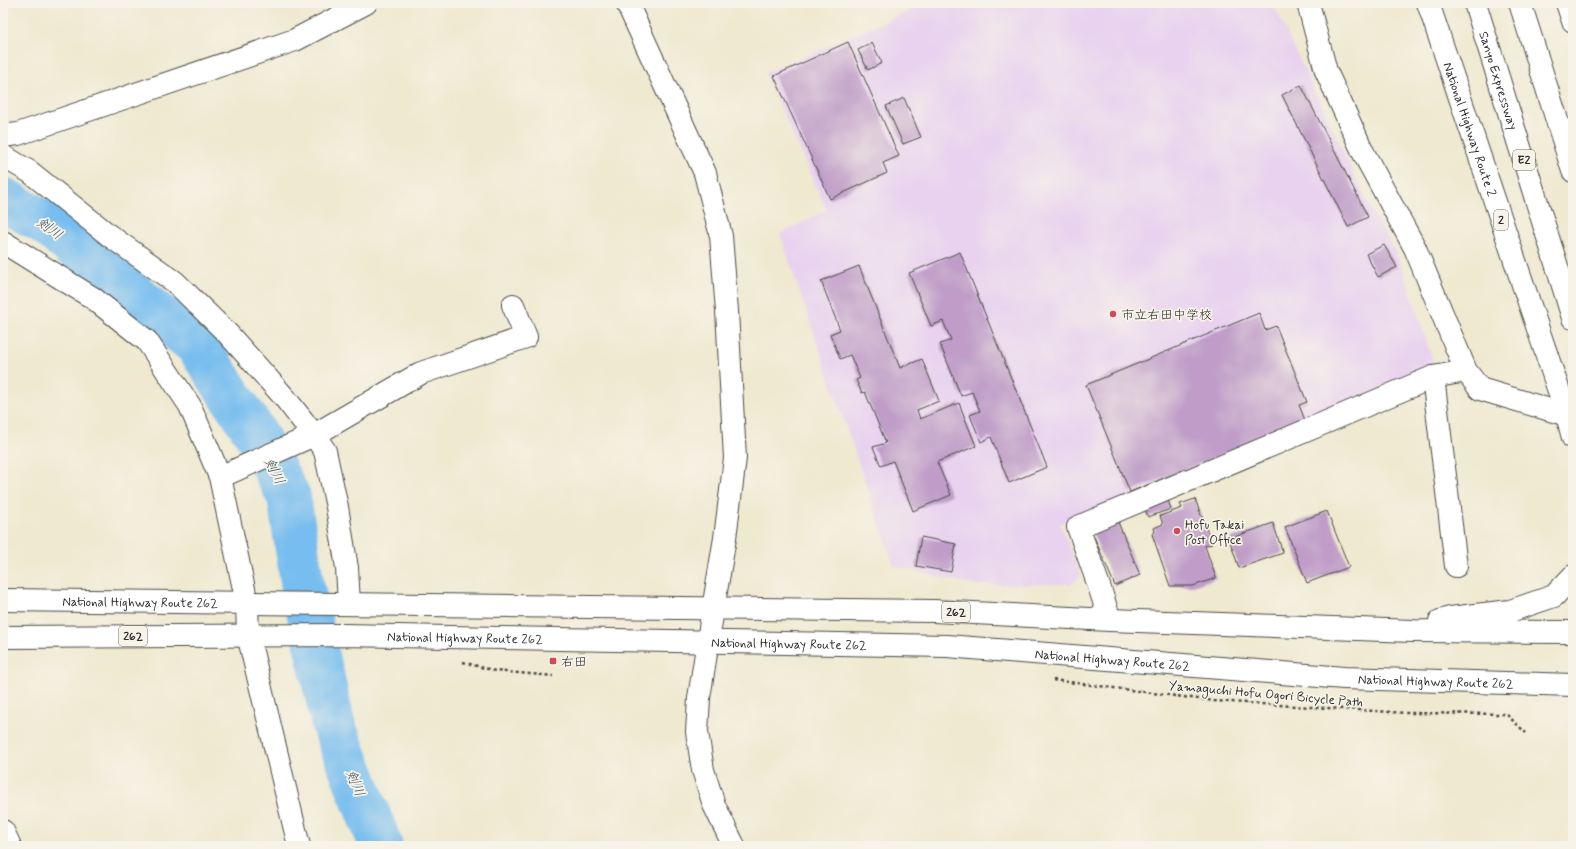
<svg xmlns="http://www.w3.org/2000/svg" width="1576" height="849" font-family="Mynerve,'Klee One',sans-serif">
	<rect width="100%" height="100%" fill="#f7f3e8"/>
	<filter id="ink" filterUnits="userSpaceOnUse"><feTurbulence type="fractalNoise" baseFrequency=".025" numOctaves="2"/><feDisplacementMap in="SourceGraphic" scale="8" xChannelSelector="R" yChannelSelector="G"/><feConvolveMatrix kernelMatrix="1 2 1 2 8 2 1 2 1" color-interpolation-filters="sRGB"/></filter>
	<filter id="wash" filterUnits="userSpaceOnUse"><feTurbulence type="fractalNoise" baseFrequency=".012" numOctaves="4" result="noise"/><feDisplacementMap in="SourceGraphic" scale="16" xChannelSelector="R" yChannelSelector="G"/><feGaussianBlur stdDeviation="0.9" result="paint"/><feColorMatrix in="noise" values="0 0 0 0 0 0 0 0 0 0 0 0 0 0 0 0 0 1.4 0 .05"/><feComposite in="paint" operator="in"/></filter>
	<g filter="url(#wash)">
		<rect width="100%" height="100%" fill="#efe9d0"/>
		<path fill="#e8d2ef" d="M928,3H1273L1365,198L1399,258L1436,370L1060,524L1081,576L1072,584L973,585L894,566L780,234L827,210L765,73Z"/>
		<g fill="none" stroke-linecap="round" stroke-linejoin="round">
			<path stroke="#77bdef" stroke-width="44" d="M3,199L45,223L197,345L256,434L289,497L303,588L333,724L381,846"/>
		</g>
		<g id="blocks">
			<path fill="#bf9dc8" d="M848,42L899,156L883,163L887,173L830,199L774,76Z
				M872,43L882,63L868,70L858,50Z
				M1301,85L1368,217L1348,227L1282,95Z
				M904,98L921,137L903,144L886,106Z
				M1384,245L1397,267L1378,277L1366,254Z
				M960,252L1047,467L1009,483L991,437L981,442L970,415L980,411L972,392L961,396L940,344L951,340L943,321L931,326L909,273Z
				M859,266L900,368L922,359L939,401L917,410L920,419L959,403L976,446L937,462L951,495L913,511L893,461L881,466L873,447L886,443L865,392L862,393L856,380L860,378L850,355L840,359L830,334L840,330L821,281Z
				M1259,313L1265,330L1276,326L1307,402L1299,405L1305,420L1130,492L1086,385Z
				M1167,497L1171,509L1148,517L1144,506Z
				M1195,499L1212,544L1205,546L1216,578L1193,586H1170L1152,534L1155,532L1154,528L1163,524L1160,516L1182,508L1180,504Z
				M1327,511L1349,567L1307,583L1285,527Z
				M1118,522L1140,575L1115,586L1092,532Z
				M1273,523L1283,553L1239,568L1229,539Z
				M921,537L956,544L951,572L916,566Z"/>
		</g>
	</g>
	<g filter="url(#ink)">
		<use href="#blocks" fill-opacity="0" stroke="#484844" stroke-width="1"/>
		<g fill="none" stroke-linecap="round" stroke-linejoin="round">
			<g stroke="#484844" stroke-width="24">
				<path id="minor" d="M627,3L705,173L721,236L727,311L735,458L725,538L713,609
					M1308,3L1326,71L1364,154L1415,248L1466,371L1480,389L1567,415
					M3,136L18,134L295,40L366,3
					M3,156L30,172L110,236L175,282L228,334L285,398L314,435L325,451L337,507L347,568L349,604
					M3,242L93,298L147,341L190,406L220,477L247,603L248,635L299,846
					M1433,377L1456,566
					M220,477L314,435L421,373L526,337L513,305
					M1110,620L1099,586L1078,527L1433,377L1466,371
					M3,831L10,846"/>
			</g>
			<g stroke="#484844" stroke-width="24">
				<path id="tertiary" d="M713,609L699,698L697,732L703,770L714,805L734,846"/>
			</g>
			<g stroke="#484844" stroke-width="24">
				<g id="trunk">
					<path id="s1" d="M1428,3L1567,415L1573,438"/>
					<path d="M1567,3L1573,21"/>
					<path id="s2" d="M3,600L934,611L1110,620L1413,631L1573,632"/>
					<path d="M1440,621L1450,618L1510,611L1554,596L1573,576"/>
					<path id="s3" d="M3,637L343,635L947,646L1344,678L1573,685"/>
				</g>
			</g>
			<g stroke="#484844" stroke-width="24">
				<g id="motorway">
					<path id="s4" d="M1475,3L1573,318"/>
					<path d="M1520,3L1573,171"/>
				</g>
			</g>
			<path stroke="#484844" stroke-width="2.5" stroke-dasharray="3 3" stroke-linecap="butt" d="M463,662L495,671L553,676
				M1053,680L1214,701L1407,713L1506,714L1526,733"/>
			<use href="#minor" stroke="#fff" stroke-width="22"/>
			<use href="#tertiary" stroke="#fff" stroke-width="22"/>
			<use href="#trunk" stroke="#fff" stroke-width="22"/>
			<use href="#motorway" stroke="#fff" stroke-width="22"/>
		</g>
	</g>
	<g fill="#d1495b" stroke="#f7f3e8" stroke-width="1.5">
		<circle cx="1113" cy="314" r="4"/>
		<circle cx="1177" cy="531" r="4"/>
		<rect x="549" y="657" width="8" height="8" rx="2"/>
	</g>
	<g text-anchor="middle" stroke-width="3.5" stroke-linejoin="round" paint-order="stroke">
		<g fill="#f7f3e8" stroke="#686764" stroke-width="1">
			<rect x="1513" y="150" width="22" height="20" rx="3"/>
			<rect x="1494" y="210" width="14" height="20" rx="3"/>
			<rect x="942" y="602" width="28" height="20" rx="3"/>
			<rect x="119" y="626" width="28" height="20" rx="3"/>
		</g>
		<g font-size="12" font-weight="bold" fill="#2b2b2b">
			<text x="1524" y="164">E2</text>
			<text x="1501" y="224">2</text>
			<text x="956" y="616">262</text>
			<text x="133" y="640">262</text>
		</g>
		<g font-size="13" fill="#2b2b2b" stroke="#f7f3e8">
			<text dy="5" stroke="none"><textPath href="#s4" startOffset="81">Sanyo Expressway</textPath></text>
			<text dy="5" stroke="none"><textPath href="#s1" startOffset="133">National Highway Route 2</textPath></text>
			<text dy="5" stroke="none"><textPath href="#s2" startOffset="137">National Highway Route 262</textPath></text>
			<text dy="5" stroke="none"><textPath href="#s3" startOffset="462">National Highway Route 262</textPath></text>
			<text dy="5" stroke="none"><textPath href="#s3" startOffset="786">National Highway Route 262</textPath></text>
			<text dy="5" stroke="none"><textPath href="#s3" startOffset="1110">National Highway Route 262</textPath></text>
			<text dy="5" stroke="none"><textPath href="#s3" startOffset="1434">National Highway Route 262</textPath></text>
			<text transform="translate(1266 693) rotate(5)" y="5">Yamaguchi Hofu Ogori Bicycle Path</text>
		</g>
		<g font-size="13" fill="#2b2b2b" stroke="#f7f3e8" text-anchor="start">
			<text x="1121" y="319">市立右田中学校</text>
			<text x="1185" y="529">Hofu Takai<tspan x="1185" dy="15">Post Office</tspan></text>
			<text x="561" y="666">右田</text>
		</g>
		<g font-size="14" font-style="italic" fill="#425766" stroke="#f7f3e8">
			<text transform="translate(50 228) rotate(36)" y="5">剣川</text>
			<text transform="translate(275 471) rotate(63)" y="5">剣川</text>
			<text transform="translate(356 783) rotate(68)" y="5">剣川</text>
		</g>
	</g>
	<rect width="1576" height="849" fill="none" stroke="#f7f3e8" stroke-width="16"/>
</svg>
